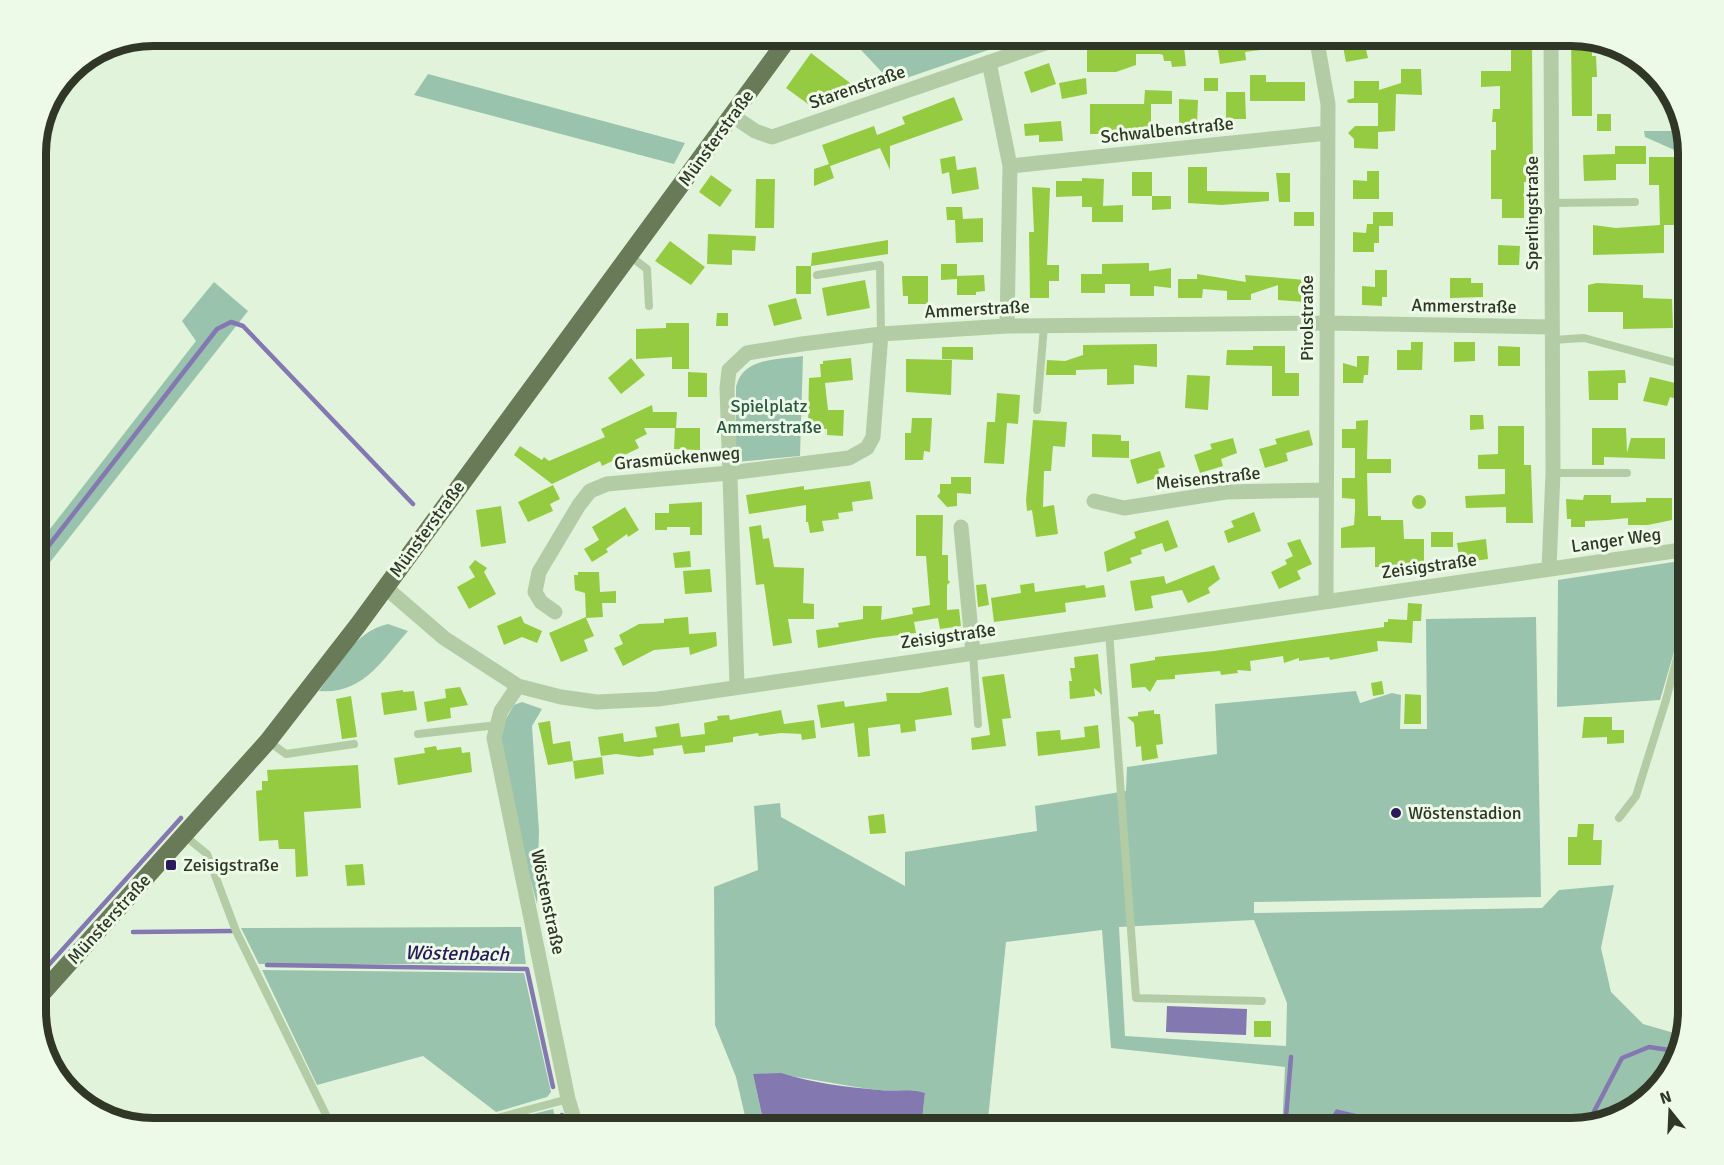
<svg xmlns="http://www.w3.org/2000/svg" width="1724" height="1165" font-family="Signika,sans-serif">
	<rect width="100%" height="100%" fill="#e2f3db"/>
	<path fill="#9ac3ae" fill-rule="evenodd" d="M848,36H1029L892,83Z
		M428,74L685,143L674,164L414,95Z
		M1644,131H1682L1688,156L1645,137Z
		M214,282L248,311L36,580V547L196,341L182,321Z
		M803,356L800,456L736,462V387C743,357 777,360 803,356Z
		M1686,560L1688,604L1660,700L1557,707L1558,580Z
		M1536,617L1541,897L1254,902V913L1542,908L1559,890L1614,885L1601,948L1611,992L1643,1024L1681,1035L1668,1077L1629,1113L1571,1129H1398V1125L1336,1109L1323,1129H1282L1285,1067L1111,1048L1102,930L1006,942L987,1129H921L925,1093C909,1088 895,1092 879,1090C837,1086 795,1073 753,1074L765,1129H748L736,1077L715,1025L714,887L758,870L754,806L780,803L781,817L905,886V852L1037,831L1035,806L1126,791L1127,767L1217,754L1215,704L1356,691L1360,703L1392,693L1401,695L1400,729H1427L1426,619ZM1254,920L1287,1003L1286,1046L1125,1036L1119,927Z
		M388,624L408,631C382,660 363,695 319,691C339,664 354,632 388,624Z
		M522,702L542,709L532,726L539,831L537,904L517,829L500,738L506,719L514,705Z
		M521,927L526,964H259L241,928Z
		M262,970L524,973L551,1092L547,1097L496,1112L423,1056L317,1085Z
		M553,1109L558,1129H473Z"/>
	<path fill="#8478b1" d="M1167,1006L1247,1009L1246,1035L1166,1032Z
		M781,1073C813,1083 846,1087 879,1090C895,1092 909,1088 925,1093L921,1129H879L868,1125L841,1129H765L753,1074Z
		M1336,1109L1398,1124V1129H1323Z"/>
	<g fill="none" stroke-linecap="round" stroke-linejoin="round">
		<path stroke="#8478b1" stroke-width="4.5" d="M36,562L217,329L231,322L243,326L413,504
			M133,932L232,931
			M267,965L527,969L553,1087
			M36,979L181,818
			M562,1115L566,1129
			M1587,1125L1622,1058L1649,1047L1676,1051
			M1285,1129L1291,1057"/>
	</g>
	<path fill="#94cb40" d="M1135,36H1183L1186,66L1172,67L1171,61H1164L1163,55L1160,54H1136V65L1116,72H1087V50H1135Z
		M1216,36H1306L1308,44L1245,52L1246,60L1220,64Z
		M1341,36H1363L1368,58L1346,62Z
		M1571,36L1592,43V56H1596L1597,77H1592V116H1572Z
		M1511,42H1532L1533,182H1524V218H1502V199H1491V150H1496V122H1492L1493,109H1500V86L1481,87V71H1511Z
		M811,53L854,86L845,99L837,93L833,100L818,90L808,104L786,88Z
		M1049,63L1056,84L1031,93L1024,72Z
		M1401,69H1421L1422,95L1396,94L1395,131L1378,132V149L1354,148V139L1348,133L1355,126H1378V103H1348L1347,100L1354,98V81H1379V90L1401,83Z
		M1250,75H1266V82H1305V101H1250Z
		M1086,78L1087,94L1062,99L1059,83Z
		M1204,78H1218V91H1204Z
		M1145,90L1172,91V104H1144Z
		M1226,92H1245L1246,119H1226Z
		M954,97L963,120L890,146V170L880,148L830,166L834,178L814,186V169L829,164L822,145L874,126L877,135L905,124L902,117Z
		M1179,99L1198,100L1197,125H1179Z
		M1090,104H1151V131H1109V134H1090Z
		M1597,114H1611V131H1597Z
		M1061,121L1063,141L1039,142V135L1025,136L1024,124Z
		M1615,146H1646V164H1616V180L1584,181L1583,155L1615,154Z
		M955,156L957,170L976,167L979,189L952,194L949,172L942,174L940,159Z
		M1649,157H1680L1681,189H1686L1687,206H1677V225H1664V253L1593,255V225L1616,228L1660,225L1659,185H1649Z
		M1188,167H1207V191L1269,192V201L1222,205L1188,203Z
		M1367,171H1379V199H1353V180L1367,181Z
		M1132,172H1152V196H1171V209L1152,210V196H1132Z
		M1276,173H1290V202H1279Z
		M711,175L732,190L720,207L699,192Z
		M1082,178L1104,179L1103,206L1123,205V222H1092V207H1082V196L1056,197V181H1082Z
		M756,179H775L774,228H755Z
		M1032,187L1050,188L1047,265H1059V281H1049V298H1030L1029,232H1034Z
		M946,207H962L963,219L983,218V242L956,243L955,220H947Z
		M1294,212H1314V226H1294Z
		M1373,212H1393V226H1379V243H1374V252H1353V232L1366,233L1367,224H1373Z
		M708,234L756,236L755,251L732,250V265L707,264Z
		M888,240V254L811,266L812,253Z
		M670,241L705,267L691,285L655,261Z
		M1498,245L1520,246L1519,265H1498Z
		M1149,263V271L1171,268V288L1154,286V296H1130V284H1105V293H1081V274H1102V264Z
		M941,264H957V276L984,275L985,291L976,292V295H957V279L941,280Z
		M796,266H811V294H796Z
		M1375,270H1387V297H1382V306L1362,305V286L1375,287Z
		M1197,274L1246,282L1245,275L1305,280L1304,302L1278,300V285L1251,294V300H1227V291L1203,289L1202,298H1178V279H1197Z
		M902,276H928V304H908V296H903Z
		M1450,278H1471V283H1483V297L1450,298Z
		M865,280L870,308L827,316L822,288Z
		M1597,283L1643,285V298L1672,299L1673,328L1623,329V312H1588V285Z
		M796,298L802,319L774,326L768,305Z
		M717,313H728V326H716Z
		M666,323H689V369H672V357L636,359V329L666,328Z
		M1411,342H1423L1422,370H1397V350H1411Z
		M1454,342H1475V361L1454,362Z
		M1157,344V367L1134,365V384L1107,385V369L1076,370V375H1046L1047,360L1065,361L1083,355V345Z
		M1253,346H1285V373H1299V396H1272V366L1226,365L1227,350H1253Z
		M1498,346L1520,347V366H1498Z
		M942,347H973V360L942,359Z
		M1357,356H1369L1368,375H1364L1363,383H1343V363L1357,367Z
		M631,358L645,375L621,394L608,378Z
		M851,358L853,380L825,383L828,410H844L843,436L827,435V429L808,428L809,378L821,377L820,364H823V361Z
		M906,359L952,360L951,395L906,392Z
		M1625,370L1626,383H1618V400H1589L1588,371Z
		M688,372L707,373V397H688Z
		M1187,375L1210,376L1208,410L1185,408Z
		M1650,377L1688,386L1684,401L1670,397L1667,406L1643,401Z
		M997,393L1020,395L1018,424L1007,423L1004,464L984,463L987,422H995Z
		M652,405L653,412H677L676,428H700V450L674,449L675,428H644L647,434L635,440L639,448L602,466L600,461L552,484L514,455L520,446L542,460L544,457L549,461L605,437L601,429Z
		M1470,415H1483L1484,429L1470,430Z
		M912,418H932L930,452L924,451L923,460H905V433H911Z
		M1033,420L1067,422L1065,447L1053,446L1051,471H1044L1043,507L1054,505L1058,534L1036,537L1032,510L1027,511L1026,500Z
		M1368,420L1367,459H1391V473H1367L1368,516H1381V520H1403L1404,539H1424V567H1375V547L1341,548V528L1354,525L1355,511V499L1342,498V478H1355V448H1342V429H1356V421Z
		M1498,426H1524V465H1531L1533,523H1506V507L1466,508L1465,496L1505,494V469H1478V455L1498,454Z
		M1592,428H1626L1627,453L1631,438H1665V459L1604,457V465H1592Z
		M1309,430L1313,445L1286,453L1288,461L1265,468L1259,449L1277,444L1275,439Z
		M1092,434L1121,435V441H1129V458L1092,457Z
		M1233,438L1237,453L1221,459L1223,466L1200,473L1194,455L1212,449L1210,444Z
		M1160,451L1165,467L1158,469L1160,477L1137,484L1130,460Z
		M951,477H971V494L957,493V506L947,507L937,496L940,493V484H951Z
		M870,481L873,499L852,502L853,511L838,513L839,519L822,521L824,531L810,533L808,522H806V505L749,514L746,495L804,486V490Z
		M553,485L560,499L550,504L553,511L528,522L518,502Z
		M1584,495H1611V503L1646,502V498H1672V520L1648,525H1628V518L1608,520L1585,521V527H1571V519H1567L1566,499L1583,500Z
		M1412 502a7 7 0 1 1 14 0a7 7 0 1 1-14 0Z
		M702,502V535H690V527H667V530H655V513H669V504Z
		M501,506L506,543L481,547L476,510Z
		M625,507L639,530L628,537L627,534L606,549L608,552L592,562L584,549L599,540L592,527Z
		M1254,512L1261,531L1228,543L1224,531L1234,527L1231,521Z
		M916,515H943L942,555H948V580L950,582L947,585V610L959,609L961,626L940,629L938,618L914,622L916,633L906,634L903,638L899,635L874,638L818,648L816,630L839,627L838,623L863,619V606H882L881,620L913,614L912,608L930,605L926,556H916Z
		M1168,520L1178,547L1165,552L1162,543L1141,550L1142,554L1130,558L1132,563L1107,572L1104,552L1136,538L1134,532Z
		M761,525L763,539L769,538L774,567L804,568L803,603L814,604V619H788L792,643L773,646L764,584L756,585L749,527Z
		M1431,532H1453V547H1431Z
		M1300,539L1312,564L1297,571L1301,579L1279,589L1271,572L1287,564L1285,560L1293,556L1287,543Z
		M1486,539L1488,559L1460,563L1457,543Z
		M690,551L691,567L675,568L673,553Z
		M475,560L487,568L484,572L496,594L469,609L457,587L475,577L469,567Z
		M1214,565L1220,579L1208,588L1210,593L1188,603L1182,590L1151,596L1153,608L1135,611L1130,581L1164,576L1166,584Z
		M710,569L712,592L685,594L683,571Z
		M578,572H599L600,592L616,591V603H602L603,617L586,618L594,636L584,640L588,651L561,662L549,633L586,617L585,593L575,590L574,575H578Z
		M1034,583L1035,592L1085,585L1086,588L1104,585L1106,597L1065,603L1066,612L994,622L991,598L1021,593L1020,585Z
		M986,584L989,605L978,607L976,585Z
		M1408,603L1422,604L1421,621H1413L1412,643L1377,641L1378,651L1330,660L1329,657L1299,661V658L1284,663L1283,656L1250,661L1251,671L1237,670L1238,673L1221,675L1220,671L1175,675V679L1157,680L1150,692L1145,687L1132,688L1130,664L1155,660V657L1214,651L1384,627V622H1388V619L1407,620Z
		M521,616L524,623L542,631L537,643L522,637L504,645L497,626Z
		M688,617L689,634L716,632L717,646L690,655L689,647L654,650L623,666L614,648L623,644L619,635L639,624L664,623V619Z
		M1098,654L1102,695L1094,688L1095,696L1070,699L1069,681H1072L1070,668H1075L1074,657Z
		M1004,674L1011,718L1002,719L1006,746L972,750L971,738L990,735L982,677Z
		M1382,681L1384,694L1373,696L1371,683Z
		M460,687L468,705L450,708L451,718L427,722L424,702L446,698L445,689Z
		M948,687L952,715L915,720L916,731L901,733L900,724L868,728L870,756L858,757L854,723L821,728L817,705L844,701L845,707L887,701L886,693H919Z
		M403,690V692L414,691L417,710L384,715L381,693Z
		M1405,694L1421,695V724H1404Z
		M351,696L357,737L342,739L336,699Z
		M781,710L784,724L814,720L816,738L802,740L801,734L781,733L759,736L758,733L733,737V742L705,746V752L684,754L682,745L653,749L654,755L639,757L616,754L601,756L598,737L623,733L624,742L657,737L655,727L679,723L681,737L705,734L704,723L718,720L717,716L729,715L730,720Z
		M1154,710V714H1160L1163,744L1156,745L1158,758L1142,761L1141,746L1136,747L1134,723L1127,717L1138,716V712Z
		M1584,717H1612V730H1624V743L1607,744V737L1582,738Z
		M550,721L553,744L570,741L573,761L602,757L604,774L575,779L573,761L548,765L538,723Z
		M1098,725L1100,748L1038,756L1036,732L1060,730L1061,740L1085,737L1084,727Z
		M436,746L437,750L461,747L462,753L470,752L472,772L398,785L394,758L425,753L424,748Z
		M358,765L361,808L304,812L308,876L296,877L295,849H279L278,840L259,841L256,791L262,790V781H268L267,770Z
		M884,814L886,833L870,834L868,816Z
		M1578,824H1594L1593,840H1602L1601,865H1568V837H1577Z
		M363,864L365,885L347,886L345,865Z
		M1254,1021H1271V1037H1254Z
		M394,1114L400,1129H357V1127Z"/>
	<g fill="none" stroke-linecap="round" stroke-linejoin="round">
		<path stroke="#b4cca6" stroke-width="8" d="M1551,203L1635,202
			M630,256L647,269L649,306
			M817,275L880,265L881,334
			M1552,340L1584,338L1688,366
			M1037,410L1044,326
			M1553,473H1627
			M1109,632L1136,998L1262,1001
			M973,653L978,724
			M418,734L497,725
			M268,741L286,754L354,744
			M1619,818L1636,796L1666,700L1688,616
			M185,836L207,854L236,931L333,1129
			M456,1129L568,1099"/>
		<path stroke="#b4cca6" stroke-width="15" d="M1316,36L1328,104L1326,601
			M989,62L1010,166L1007,326
			M733,116L755,131L772,137L1066,36
			M1010,166L1328,133
			M1094,501L1124,508L1226,492L1326,490
			M961,527L973,653
			M1549,569L1553,473L1551,36
			M385,587L444,638L518,686L561,697L597,702L658,699L1688,549
			M555,612L541,602L535,592L539,572L579,505L590,491L607,484L729,473L849,458L867,448L873,437L881,334
			M518,686L501,711L494,738L568,1099L577,1129
			M737,686L727,388L729,370L747,353L802,344L881,334L1007,326L1327,323L1552,327"/>
		<path stroke="#697a58" stroke-width="18" d="M36,1000L268,741L358,625L790,36"/>
	</g>
	<g fill="#291b5b" stroke="#edfae7" stroke-width="2">
		<circle cx="1396" cy="813" r="6"/>
		<rect x="165" y="859" width="12" height="12" rx="3"/>
	</g>
	<g text-anchor="middle" stroke-width="6" stroke-linejoin="round" paint-order="stroke">
		<g font-size="18" fill="#303727" stroke="#edfae7">
			<text transform="translate(857 87) rotate(-19)" y="6">Starenstraße</text>
			<text transform="translate(1167 130) rotate(-6)" y="6">Schwalbenstraße</text>
			<text transform="translate(716 138) rotate(-54)" y="6">Münsterstraße</text>
			<text transform="translate(1532 213) rotate(-90)" y="6">Sperlingstraße</text>
			<text transform="translate(1464 306) rotate(1)" y="6">Ammerstraße</text>
			<text transform="translate(977 309) rotate(-3)" y="6">Ammerstraße</text>
			<text transform="translate(1307 318) rotate(-90)" y="6">Pirolstraße</text>
			<text transform="translate(677 458) rotate(-5)" y="6">Grasmückenweg</text>
			<text transform="translate(1208 478) rotate(-6)" y="6">Meisenstraße</text>
			<text transform="translate(427 529) rotate(-54)" y="6">Münsterstraße</text>
			<text transform="translate(1616 540) rotate(-8)" y="6">Langer Weg</text>
			<text transform="translate(1429 566) rotate(-8)" y="6">Zeisigstraße</text>
			<text transform="translate(948 636) rotate(-8)" y="6">Zeisigstraße</text>
			<text transform="translate(548 902) rotate(78)" y="6">Wöstenstraße</text>
			<text transform="translate(109 919) rotate(-48)" y="6">Münsterstraße</text>
		</g>
		<g font-size="18" fill="#2a5741" stroke="#edfae7">
			<text x="769" y="412">Spielplatz<tspan x="769" dy="21">Ammerstraße</tspan></text>
		</g>
		<g font-size="18" fill="#303727" stroke="#edfae7" text-anchor="start">
			<text x="1408" y="819">Wöstenstadion</text>
			<text x="183" y="871">Zeisigstraße</text>
		</g>
		<g font-size="20" font-style="italic" fill="#291b5b" stroke="#edfae7">
			<text transform="translate(457 953) rotate(1)" y="7">Wöstenbach</text>
		</g>
	</g>
	<path d="M0 0H1724V1165H0ZM153 46H1571A107 107 0 0 1 1678 153V1011A107 107 0 0 1 1571 1118H153A107 107 0 0 1 46 1011V153A107 107 0 0 1 153 46Z" fill="#edfae7" fill-rule="evenodd"/>
	<path fill="none" stroke="#303727" stroke-width="8" d="M153 46H1571A107 107 0 0 1 1678 153V1011A107 107 0 0 1 1571 1118H153A107 107 0 0 1 46 1011V153A107 107 0 0 1 153 46Z"/>
	<g transform="translate(1670 1111) rotate(342)" stroke="#edfae7" stroke-width="4.5" paint-order="stroke">
	<path d="M0-4.5L10 22L0 15L-10 22Z" fill="#303727"/>
	<text y="-9" font-size="16" font-weight="bold" text-anchor="middle" fill="#303727">N</text>
	</g>
</svg>
